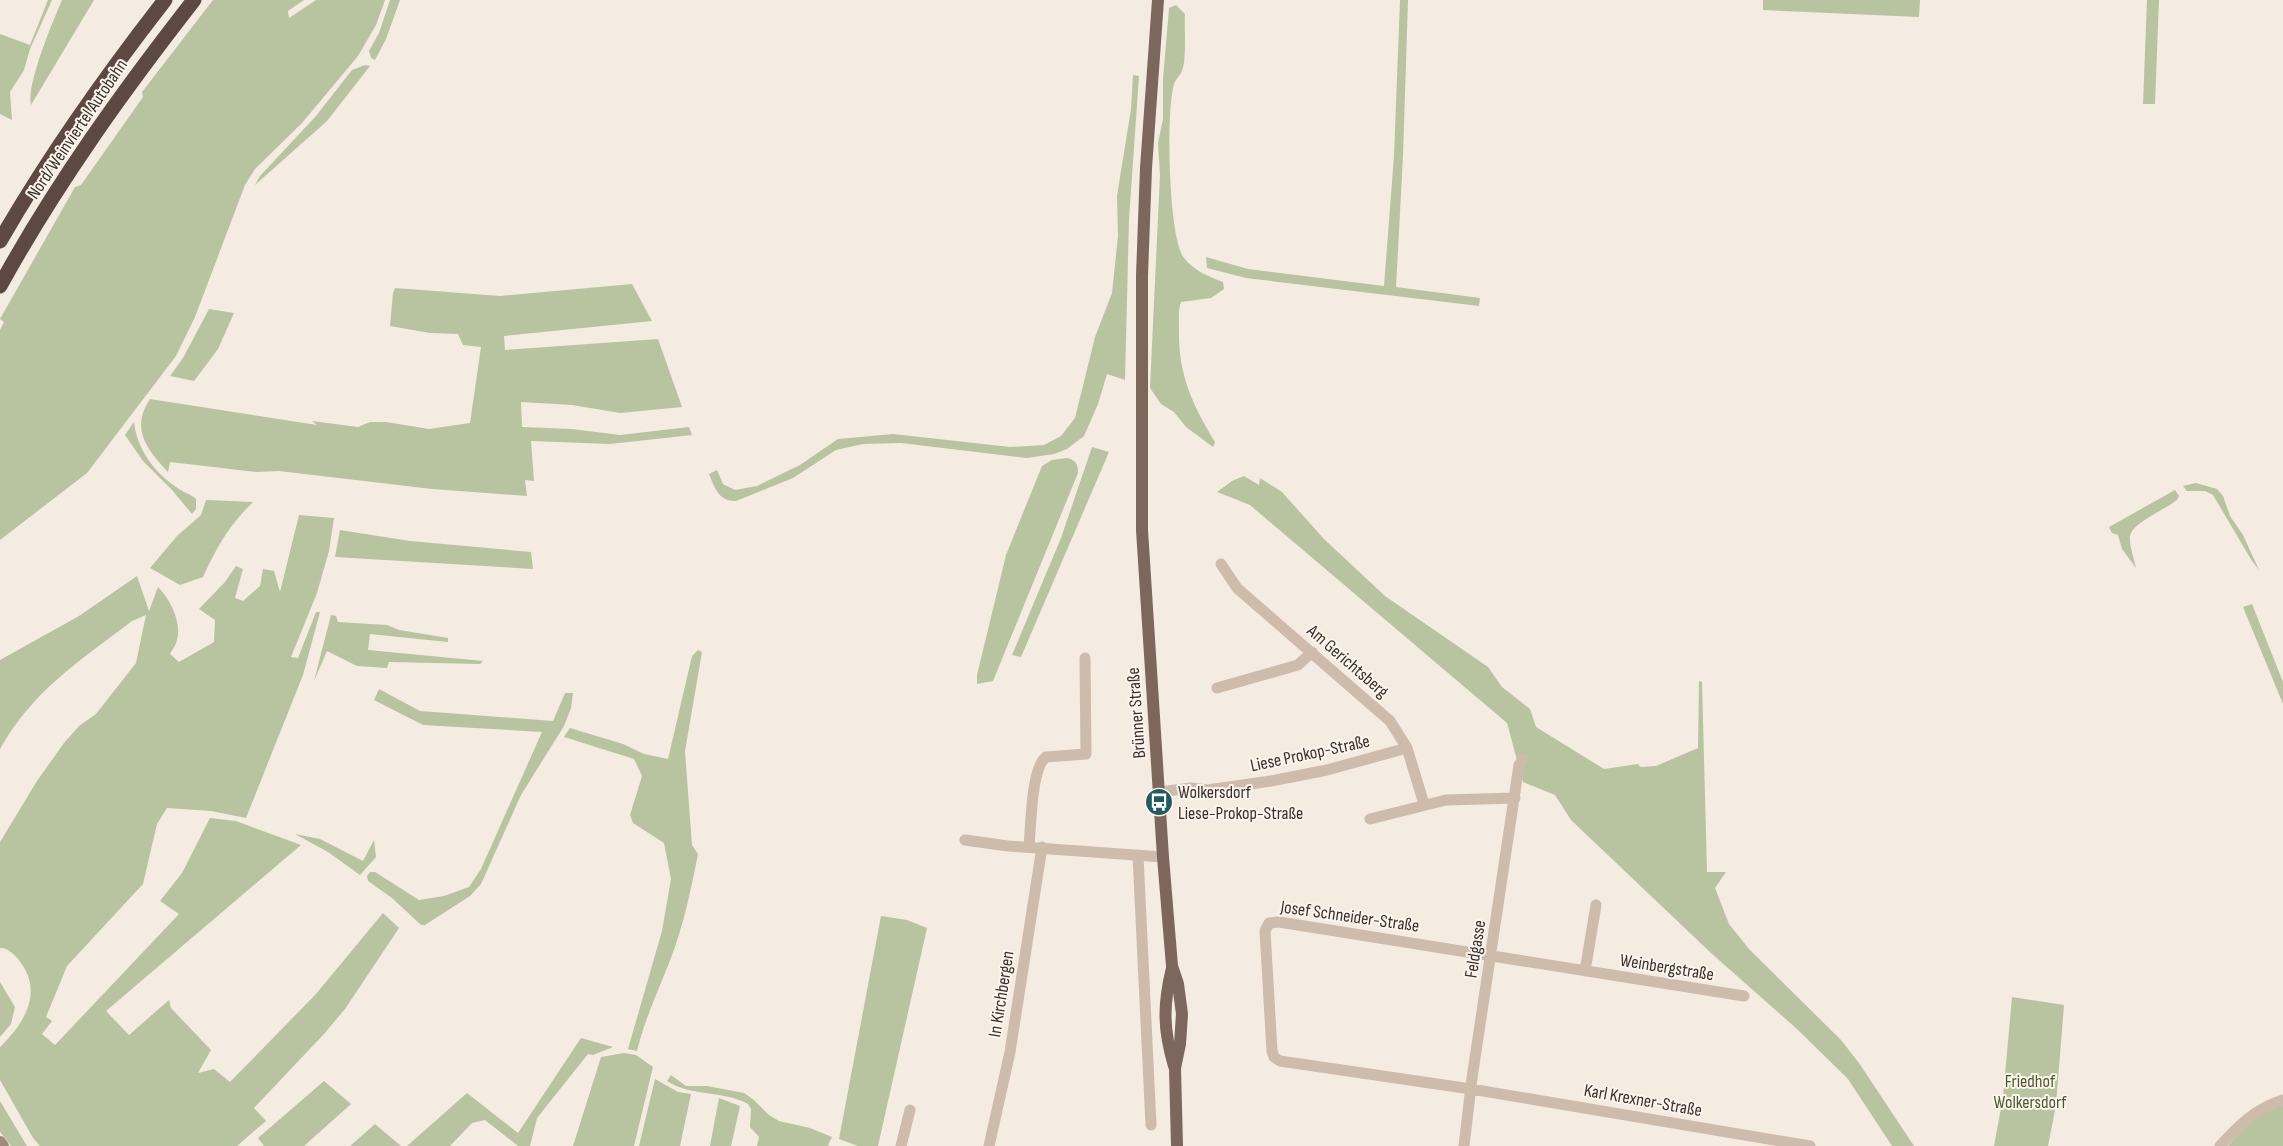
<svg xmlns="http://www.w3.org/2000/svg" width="2283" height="1146" font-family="'Sofia Sans Condensed',sans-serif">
	<rect width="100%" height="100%" fill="#f4ebe1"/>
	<path fill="#b8c4a0" d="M48,0H52L30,49L24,70L10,92L12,120L0,114V34L30,45Z
		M62,0H94L31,105C26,85 53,21 62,0Z
		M213,0H304L288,11L289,18L316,0H385L376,25L358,56L302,123L255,169L245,185L195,317L176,356L87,473L0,540V330L4,322L0,319L75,187L81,185L143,97L142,92Z
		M390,0H400L386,39L375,60L371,58L369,51L379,33Z
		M1400,0H1408L1403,156L1396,287L1480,298L1479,306L1246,278L1207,268L1206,257L1248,269L1384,286L1394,156Z
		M1763,0H1920L1919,17L1763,10Z
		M2147,0H2159L2155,104H2143Z
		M1176,5L1185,14C1184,30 1187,57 1182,71C1180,76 1175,80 1174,84C1166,110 1168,238 1184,258C1193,270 1209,277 1223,282L1224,289L1211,298L1181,302C1178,310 1179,320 1179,329C1178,374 1192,404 1215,442L1213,447L1186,427L1174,412L1161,404L1150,388L1160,175L1158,143L1163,119V79L1169,8Z
		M365,65L370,66L327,121L255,185L260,176L316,116L352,70Z
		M1133,75L1139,76L1129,219L1125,380L1107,374L1098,404L1084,436L1067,449L1054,454L1027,458L901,443L863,444L836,450L793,478L736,501C718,501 715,488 709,474L717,470L723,484L735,490L757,486L800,465L838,439L893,434L1010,447L1044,445L1061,436L1075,418L1095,337L1112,293L1118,236L1117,196L1131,109Z
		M632,284L652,321L504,336L505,350L658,339L682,407L620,413L572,405L521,402L522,427L572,429L620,435L689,427L692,435L610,444L531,441L534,481L525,480L527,496L432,489L279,471L257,472L170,462L168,472C147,449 130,429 150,399L317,425L312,421L358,427L370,422H386L429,429L470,423L481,347L463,345L458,334L430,333L390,326L393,293L395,288L500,296Z
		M209,309L234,313L218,349L194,381L170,376L183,358Z
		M134,422C137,449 154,472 176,487C182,492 191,494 196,499V509L192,514L172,490L143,461L125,435Z
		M1092,447L1109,452L1021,657L1012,655L1061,538Z
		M1067,458C1076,460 1078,464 1078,473L993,681L977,684V675L1006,555L1042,466L1052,460Z
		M1244,476L1259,485L1260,478L1282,492L1324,539L1385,596L1488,667L1502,687L1530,709L1536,727L1604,769L1638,764L1641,767L1656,766L1698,748L1699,681L1702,682L1707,872H1726L1715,888L1729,924L1749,949L1841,1040L1859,1063L1914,1146H1892L1848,1079L1798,1030L1711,953L1571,820L1555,795L1523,782L1507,723L1250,505L1217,492L1232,481Z
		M2196,483L2217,489L2223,496L2230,516L2243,535L2259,570L2252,561L2213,495L2205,491H2187L2183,486Z
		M2175,490L2179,496L2177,500C2166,509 2132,523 2130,536C2129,545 2134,559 2136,568L2122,549L2118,535L2112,533L2109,527Z
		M206,500L253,502C228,527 218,545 203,577L180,585L150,568L177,536L201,515Z
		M299,515L334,518L329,551L317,593L291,657L298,658L316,612H320L303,675L246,818L211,811L167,808L157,824L143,884L67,966L46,1017L52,1021L42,1034L55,1045L179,914L160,901L182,873L210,818L236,821L301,845L106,1011L129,1035L169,1000L171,1008L211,1050L198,1073L214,1069L230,1082L316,994L383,913L399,928L345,1009L324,1034L254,1108L266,1121L237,1146H40L33,1138L0,1080V1047C24,1024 43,993 21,963C16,956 9,948 0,948V842L37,781L64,743L79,726L96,714L136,663L146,615L132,621C80,661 33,690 0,749V660L79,616L137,576L149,611L158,587C170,599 182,622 177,640C176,645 172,650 170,654L179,662L214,642L215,620L199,609L225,582L236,566L243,569L235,598L243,601L260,586L263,569L274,571L280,592Z
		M340,530L410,541L531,552L533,569L335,557Z
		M2252,604L2283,682V704L2243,607Z
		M331,615L336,616L338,622L387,625L399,630L448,638V642L370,634L368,650L483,661L480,664L389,662L387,668L357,666L327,651L314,681Z
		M698,650L702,652L685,751L692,845L698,854C691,889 684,924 671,958C659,989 645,1018 637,1051L628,1049L662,931L671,879L664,843L633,823L630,815L642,776L634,759L564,737L570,728L623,744L644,754L668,759L692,656Z
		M379,689L420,711L553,721L565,693H573L571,708L564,726L521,795L481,884L470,896L425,925H421L392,898L368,881L367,876L370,872H375L419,900L444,896L469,887L481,869L542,732L423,725L374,700Z
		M295,834L320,839L363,861L374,840L376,857L360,875L328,852Z
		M881,916L907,920L927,928L878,1146H858L839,1139Z
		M0,982L15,1007L11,1024L0,1037Z
		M2012,997L2064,1005L2056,1105L2048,1146H1994L2003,1097Z
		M581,1038L613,1047L593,1055L588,1054L537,1118L530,1146H518L485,1120L472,1123L450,1146H407L467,1093L518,1133Z
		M624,1053L636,1055L653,1067L634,1146H573L601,1057Z
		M671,1075L686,1086H707L744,1093L754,1100L769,1115L779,1121L810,1128L832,1137L828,1145L830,1146H757L759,1137L750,1127L751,1109L748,1104C723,1090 691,1097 667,1081Z
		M655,1079L678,1092L691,1094L680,1146H639Z
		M324,1081L351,1104L304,1146H264L258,1138Z
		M719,1098L740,1106L731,1146H710Z
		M0,1101L27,1146H11L0,1132Z
		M2283,1105V1146H2228C2243,1127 2260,1113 2283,1105Z
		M375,1124L401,1146H350Z"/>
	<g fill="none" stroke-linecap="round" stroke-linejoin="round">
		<path stroke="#cdbbac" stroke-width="11" d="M1221,564L1237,588L1390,721L1407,748L1424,804
			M1217,688L1298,665L1312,652
			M1159,792L1191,788L1207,790L1271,781L1327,770L1407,748
			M1370,819L1446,800L1515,798
			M965,840L1008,846L1163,857
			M1029,846C1031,827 1031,768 1046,757L1086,754L1085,658
			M1138,856L1151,1125
			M1585,971L1596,905
			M1744,996L1279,922L1269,923L1265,931L1272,1051L1274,1057L1280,1061L1471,1089L1810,1146
			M901,1146L910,1110
			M989,1146L1010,1052L1042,847
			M1464,1146L1472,1078L1519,765L1523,759
			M2220,1146C2238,1126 2256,1108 2283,1100"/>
		<path stroke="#a18a7d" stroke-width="12" d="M0,1142L3,1146"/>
		<path stroke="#7d675c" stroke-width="12" d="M1158,0L1146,168L1142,275V530L1163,857L1172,966L1178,984L1182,1014L1180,1044L1175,1068L1177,1146
			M1172,968C1163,1005 1163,1029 1174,1066"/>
		<path stroke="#5c4a42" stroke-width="15" d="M0,241C49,156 105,77 165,0
			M0,286C56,184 123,91 194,0"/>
	</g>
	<defs>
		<g id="bus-disc" transform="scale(1.4375)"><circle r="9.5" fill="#1f5a5e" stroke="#fbf5ee"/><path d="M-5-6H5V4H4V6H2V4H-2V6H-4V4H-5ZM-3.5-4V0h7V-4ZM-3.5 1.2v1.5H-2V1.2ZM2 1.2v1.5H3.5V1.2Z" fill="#fff"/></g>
	</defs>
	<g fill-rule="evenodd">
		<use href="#bus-disc" x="1159" y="802"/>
	</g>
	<g text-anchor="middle" stroke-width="4" stroke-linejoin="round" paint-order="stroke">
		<g font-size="18" fill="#3b302b" stroke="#fbf5ee">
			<text transform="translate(77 129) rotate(-56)" y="6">Nord/Weinviertel Autobahn</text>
			<text transform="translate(1348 661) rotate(41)" y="6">Am Gerichtsberg</text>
			<text transform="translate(1136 713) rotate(-94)" y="6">Brünner Straße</text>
			<text transform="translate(1310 753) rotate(-12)" y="6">Liese Prokop-Straße</text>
			<text transform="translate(1350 916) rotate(8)" y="6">Josef Schneider-Straße</text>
			<text transform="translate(1475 949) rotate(-81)" y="6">Feldgasse</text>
			<text transform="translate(1667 967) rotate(9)" y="6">Weinbergstraße</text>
			<text transform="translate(1001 994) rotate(-81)" y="6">In Kirchbergen</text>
			<text transform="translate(1643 1100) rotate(10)" y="6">Karl Krexner-Straße</text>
		</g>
		<g font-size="18" fill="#3b302b" stroke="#fbf5ee" text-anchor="start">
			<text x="1178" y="798">Wolkersdorf<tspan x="1178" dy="21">Liese-Prokop-Straße</tspan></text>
		</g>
		<g font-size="18" fill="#4a5a2e" stroke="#fbf5ee">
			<text x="2030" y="1087">Friedhof<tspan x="2030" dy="21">Wolkersdorf</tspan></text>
		</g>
	</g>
</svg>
